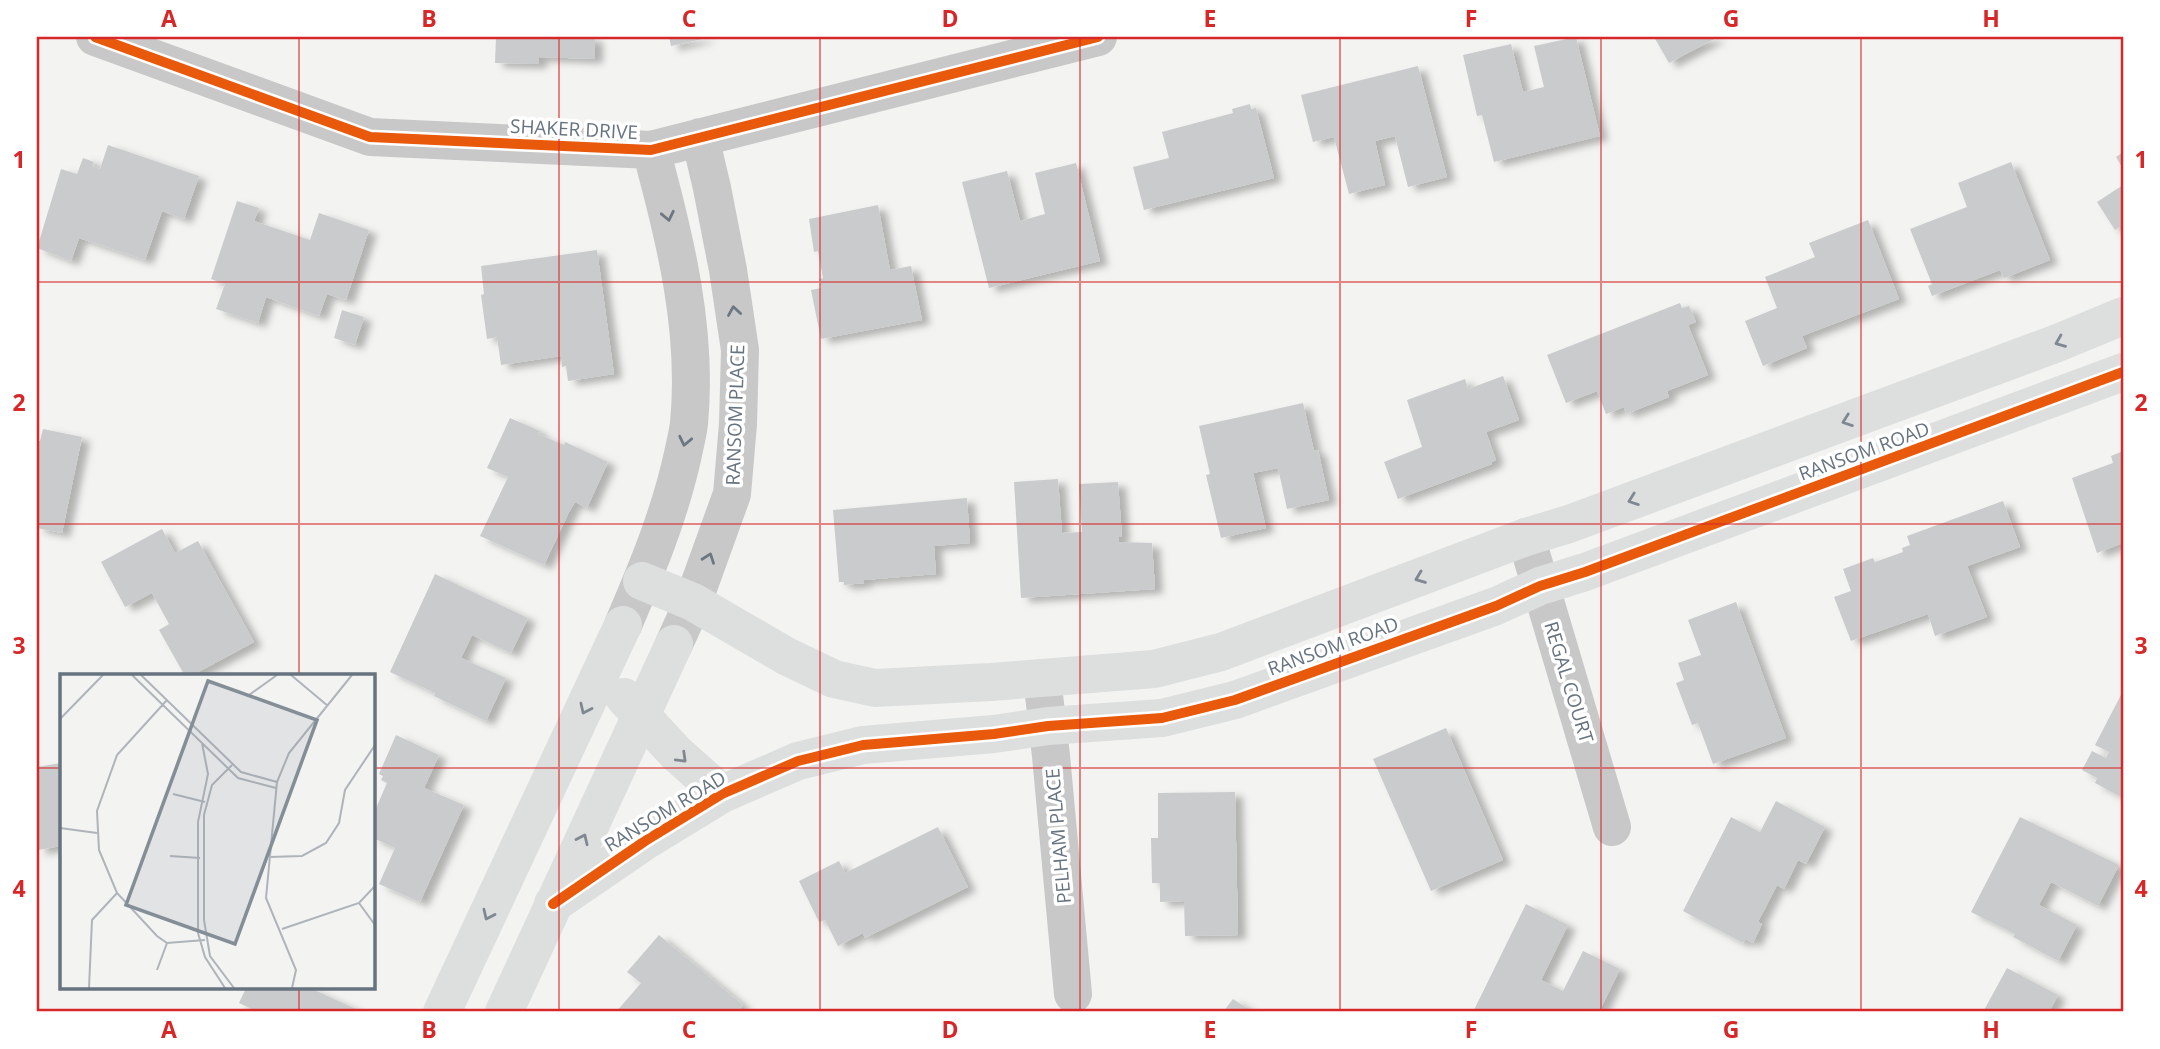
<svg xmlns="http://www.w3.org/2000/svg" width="2160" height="1049" font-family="'Open Sans',sans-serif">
	<defs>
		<filter id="shadow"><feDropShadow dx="8" dy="4.5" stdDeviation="3.5" flood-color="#0004"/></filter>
	</defs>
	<rect width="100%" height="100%" fill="#f3f3f2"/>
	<path fill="#cacbcc" filter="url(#shadow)" d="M496,37H595V59L539,57V64L495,63Z
		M669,37H707V38L671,46Z
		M1576,37L1600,136L1494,162L1482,115L1477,116L1463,55L1511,44L1523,92L1544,87L1534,46Z
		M1654,37H1718L1669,63Z
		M1418,66L1447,177L1408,187L1395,136L1375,141L1385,185L1349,194L1334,137L1313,142L1301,95Z
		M1250,104L1251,109L1256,108L1274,178L1144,210L1133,167L1169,158L1162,132L1233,113L1232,109Z
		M108,145L199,176L184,219L162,211L145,260L79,238L71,261L37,248L61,169L77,174L83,158L94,162L92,166L100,169Z
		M2123,152V169L2116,157Z
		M2011,162L2050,260L2004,278L2000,270L1932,296L1928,286L1932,284L1910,229L1967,207L1958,183Z
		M1076,163L1100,261L989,288L962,182L1007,171L1020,221L1045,214L1035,173Z
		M2123,185V225L2115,230L2097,202Z
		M237,201L259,208L254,221L310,240L319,213L369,230L346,300L327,294L319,316L266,297L258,323L216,309L225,284L211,279Z
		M878,205L890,270L911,266L922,320L821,339L811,290L821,288L819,279L823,278L818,251L814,252L809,219Z
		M1868,220L1899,299L1802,336L1807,348L1763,366L1745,321L1777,308L1765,277L1815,257L1809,243Z
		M597,250L614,374L568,381L566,366L562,367L561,356L501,365L497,337L487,339L481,295L484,294L481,266Z
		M1680,303L1682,308L1689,306L1696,322L1688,325L1708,375L1667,391L1669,397L1626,414L1624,407L1606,414L1597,391L1566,403L1547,355Z
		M342,310L364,317L355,345L334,338Z
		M1503,376L1519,420L1486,432L1496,460L1492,462V464L1398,499L1384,462L1422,447L1407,400L1465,379L1468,389Z
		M1303,403L1314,451L1318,450L1329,500L1287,509L1278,468L1253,473L1266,528L1221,538L1206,475L1210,474L1199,426Z
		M510,418L540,431L538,434L564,445L565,442L608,462L587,508L575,502L569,512L544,565L480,536L508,477L487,468Z
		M43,429L82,437L62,533L37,528V441H40Z
		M2123,451V543L2097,553L2072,478L2113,463L2111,456Z
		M1058,479L1062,533L1082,532L1079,484L1118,482L1122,537H1119V542L1152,543L1155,589L1021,598L1014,482Z
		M967,498L970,543L934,546L936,574L864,580V583L844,585V582H839L833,510Z
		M2003,501L2020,547L1967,566L1987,617L1935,636L1928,614L1851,641L1834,597L1851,591L1843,569L1873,558L1875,562L1903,552L1902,548L1910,545L1907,536Z
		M162,529L175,553L198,541L254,642L191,676H185L159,630L169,624L152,593L125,607L101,562Z
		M435,574L528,618L511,653L472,635L461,658L506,678L486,721L434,696L435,693L390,672Z
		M1736,602L1786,738L1713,764L1698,723L1692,725L1676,683L1684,680L1678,663L1701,655L1688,620Z
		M2123,691V798L2095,783L2097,778L2082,770L2092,751L2106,758L2109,752L2095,745Z
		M1446,728L1503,860L1431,891L1373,759Z
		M396,735L439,755L424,788L464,805L420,902L379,884L395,848L373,838V815L387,783L381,780L383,776L379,774Z
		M61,763V846L38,850L37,767Z
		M1235,792L1238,935L1185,936L1184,901L1160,902V883H1152L1151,838H1158V793Z
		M1776,801L1825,827L1806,864L1798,860L1784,889L1777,885L1758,922L1762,924L1753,943L1745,939L1743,943L1683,911L1731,817L1760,832Z
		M2020,817L2119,865L2098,906L2051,882L2039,905L2077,925L2058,961L2013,937L2015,934L1971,912Z
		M938,827L968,887L865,938L863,933L838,946L825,920L819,922L799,881L839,861L845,873Z
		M1526,904L1568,925L1541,980L1563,991L1583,951L1620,969L1599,1012H1473Z
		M659,935L743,1005L737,1012H616L641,983L627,972Z
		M2007,968L2058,995L2049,1012H1983Z
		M246,988H310L356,1009L354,1012H258L239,1003Z
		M1233,999L1253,1012H1223Z"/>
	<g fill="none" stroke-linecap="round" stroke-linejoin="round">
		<path stroke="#c8c8c9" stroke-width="38" d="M95,37L370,137L651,150L1098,37
			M1526,537L1612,827
			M623,625C647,569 670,514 683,454C685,444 688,433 689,423C698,331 675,238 651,150
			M674,644L693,602L732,494L738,424L740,350L728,270L712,188L700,137
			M1042,678L1051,756L1073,994"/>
		<path stroke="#dddede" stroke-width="38" d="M642,581L693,602L786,656L834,679L875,688L991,682L1154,669L1221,652L1526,537L1569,524L2055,344L2123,316
			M624,697L676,753L722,794
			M553,904L645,841L722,794L798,761L863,745L994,734L1048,726L1162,718L1235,700L1496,606L1540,586L1585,572L2123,372
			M442,1012L623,625
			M504,1012L674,644"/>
		<g stroke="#fff" stroke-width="15">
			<path id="cycleway" d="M95,37L370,137L651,150L1098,37
				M553,904L645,841L722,794L798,761L863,745L994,734L1048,726L1162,718L1235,700L1496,606L1540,586L1585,572L2123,372"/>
		</g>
		<use href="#cycleway" stroke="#e8590c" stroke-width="10"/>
	</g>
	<defs><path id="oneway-chevron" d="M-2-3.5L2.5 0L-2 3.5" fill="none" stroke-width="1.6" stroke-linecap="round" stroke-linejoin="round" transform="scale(1.75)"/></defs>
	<g stroke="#6c7782">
		<use href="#oneway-chevron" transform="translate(668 216) rotate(78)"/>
		<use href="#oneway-chevron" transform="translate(734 311) rotate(-99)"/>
		<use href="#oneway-chevron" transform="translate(685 441) rotate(102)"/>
		<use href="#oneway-chevron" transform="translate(709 558) rotate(-70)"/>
	</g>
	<g stroke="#7f8891">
		<use href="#oneway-chevron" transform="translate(2060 342) rotate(158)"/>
		<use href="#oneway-chevron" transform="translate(1847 421) rotate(160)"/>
		<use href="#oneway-chevron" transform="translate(1633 500) rotate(160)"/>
		<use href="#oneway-chevron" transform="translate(1420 578) rotate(159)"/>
		<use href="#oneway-chevron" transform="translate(585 709) rotate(115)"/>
		<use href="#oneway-chevron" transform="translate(682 758) rotate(44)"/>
		<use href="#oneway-chevron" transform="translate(583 839) rotate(-65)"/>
		<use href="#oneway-chevron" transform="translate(488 915) rotate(115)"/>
	</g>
	<path fill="none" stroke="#d62828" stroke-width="2" stroke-opacity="0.55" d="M299,37V676M559,37V1012M820,37V1012M1080,37V1012M1340,37V1012M1601,37V1012M1861,37V1012M37,282H2123M37,524H2123M37,768H61M373,768H2123M299,988V1012"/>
	<g text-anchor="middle" stroke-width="7" stroke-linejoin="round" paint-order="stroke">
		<g font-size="19" fill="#67737e" stroke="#fff">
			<text transform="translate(574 129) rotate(3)" y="7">SHAKER DRIVE</text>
			<text transform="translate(735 415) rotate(-88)" y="7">RANSOM PLACE</text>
			<text transform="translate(1864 451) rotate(-20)" y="7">RANSOM ROAD</text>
			<text transform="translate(1333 646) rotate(-20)" y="7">RANSOM ROAD</text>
			<text transform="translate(1569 682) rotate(73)" y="7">REGAL COURT</text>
			<text transform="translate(665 811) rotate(-31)" y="7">RANSOM ROAD</text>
			<text transform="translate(1058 836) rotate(-95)" y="7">PELHAM PLACE</text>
		</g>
	</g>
	<g transform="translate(60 674)">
		<rect width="315" height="315" fill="#f3f3f2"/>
		<path fill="none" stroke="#aeb4ba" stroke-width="2" d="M72,1L178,104L216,114M81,1L181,98L217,108M231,1L268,32M189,21L217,1M107,26L57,81L37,137L39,176L57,219L97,262L107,269L145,266M0,45L43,1M142,69L148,100L138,148V259L145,283L165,314M172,91L152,111L144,141V246L150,282L174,314M113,120L145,128M0,154L37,159M110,182L140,184M209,183L242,182L266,169L279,149L285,116L315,71M299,229L315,251M222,255L299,229L315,212M97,296L107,269M29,314L32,246L57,219M232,314L236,296L206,224L217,108L229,79L292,1"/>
		<path fill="#848e97" fill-opacity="0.15" stroke="#848e97" stroke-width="3.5" d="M148,7L257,46L175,270L66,231Z"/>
		<rect width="315" height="315" fill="none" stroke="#67737e" stroke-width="3.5"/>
	</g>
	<rect width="2160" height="1049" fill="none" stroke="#ffffff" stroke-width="77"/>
	<rect x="38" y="38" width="2084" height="972" fill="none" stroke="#d62828" stroke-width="2.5"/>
	<g font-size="23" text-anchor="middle" font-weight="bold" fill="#d62828">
		<text x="169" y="27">A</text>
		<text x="429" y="27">B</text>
		<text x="689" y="27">C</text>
		<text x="950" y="27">D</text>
		<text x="1210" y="27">E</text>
		<text x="1471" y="27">F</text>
		<text x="1731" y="27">G</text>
		<text x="1991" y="27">H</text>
		<text x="19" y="168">1</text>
		<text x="2141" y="168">1</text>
		<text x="19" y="411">2</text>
		<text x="2141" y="411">2</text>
		<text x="19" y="654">3</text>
		<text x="2141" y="654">3</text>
		<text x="19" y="897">4</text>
		<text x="2141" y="897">4</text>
		<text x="169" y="1038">A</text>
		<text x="429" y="1038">B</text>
		<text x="689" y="1038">C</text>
		<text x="950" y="1038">D</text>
		<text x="1210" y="1038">E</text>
		<text x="1471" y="1038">F</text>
		<text x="1731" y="1038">G</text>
		<text x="1991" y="1038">H</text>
	</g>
</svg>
